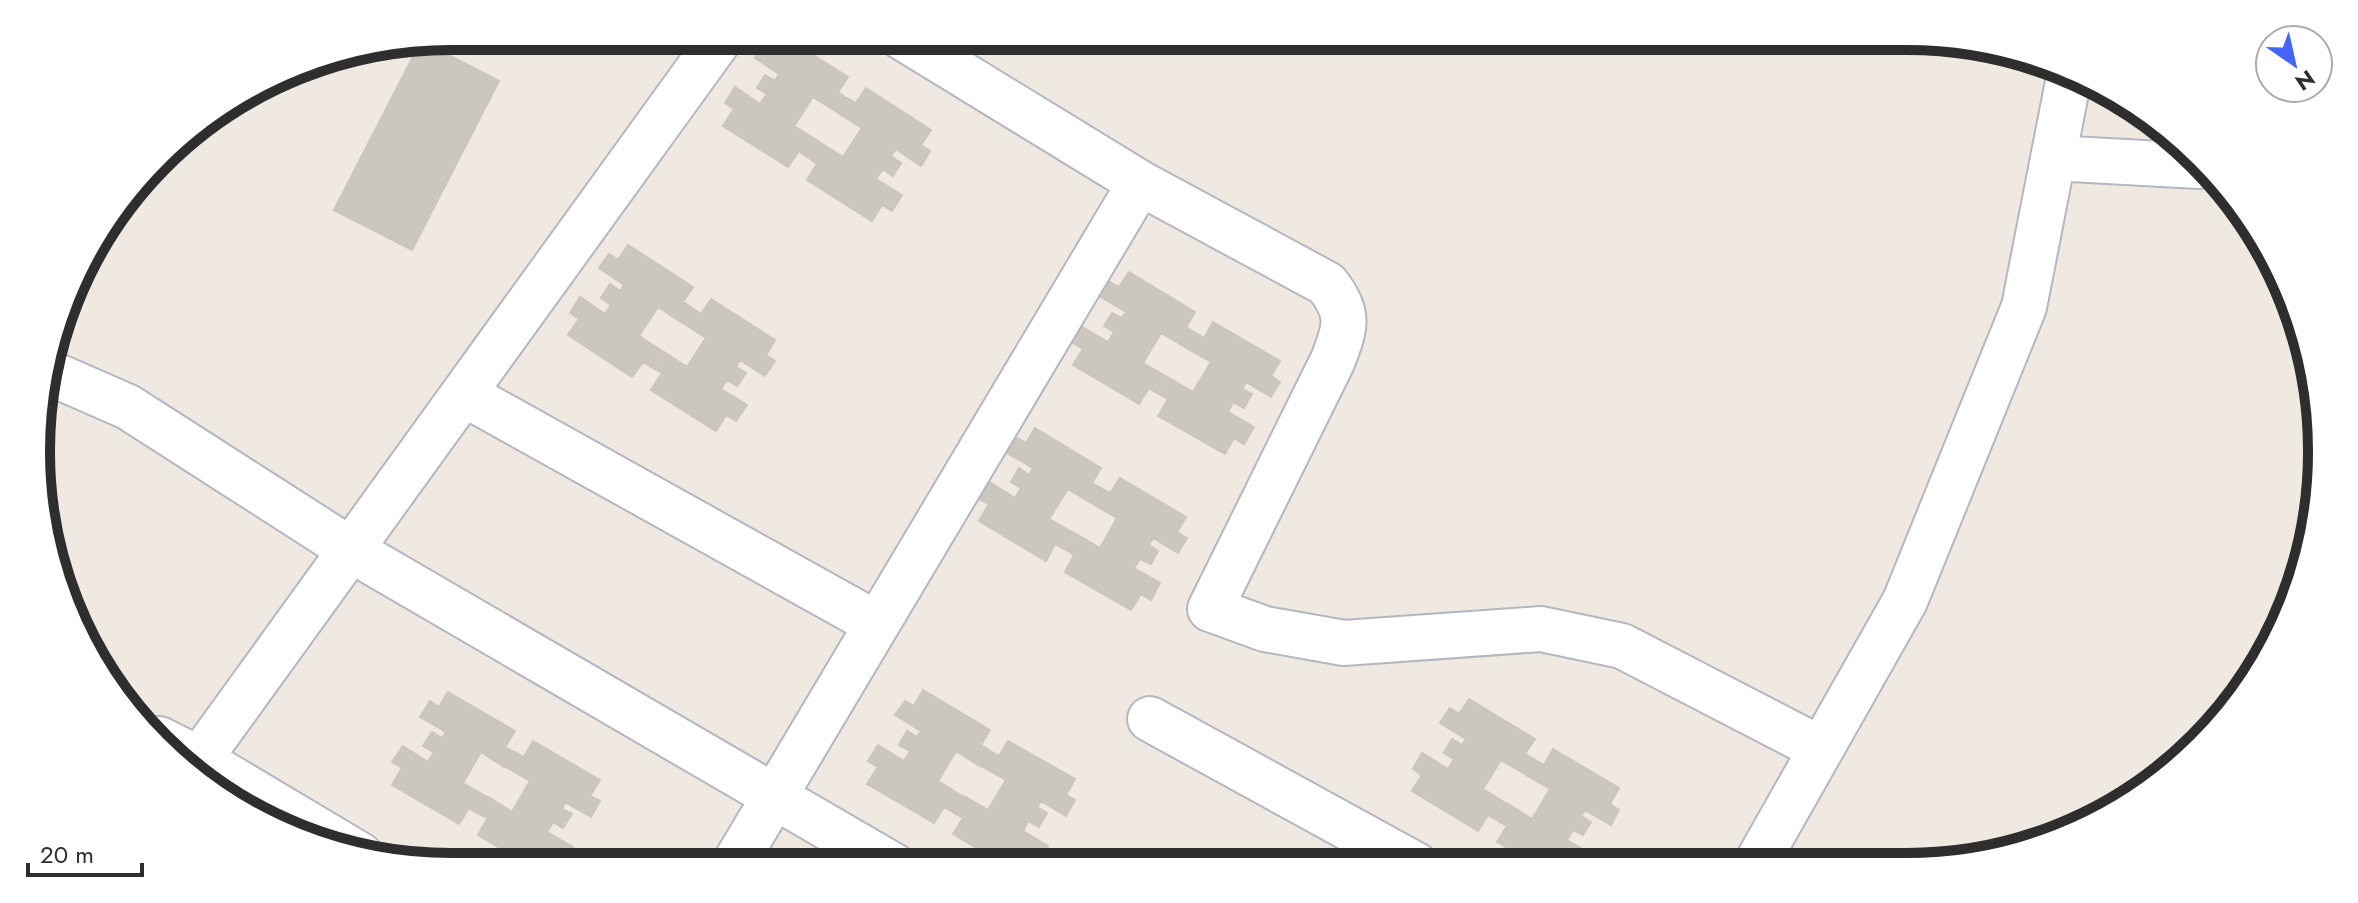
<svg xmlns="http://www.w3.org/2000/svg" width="2358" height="903" font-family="Jost,sans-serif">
	<rect width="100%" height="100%" fill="#efe9e1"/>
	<path fill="#cbc7bf" stroke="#cbc5ba" stroke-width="2" d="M510,36H536L530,47Z
		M783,36L848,77L838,92L846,98L837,112L813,97L794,126L818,141L807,157L799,151L788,167L723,126L734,109L725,103L735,87L760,104L767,94L757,88L765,75L775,81L779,74L755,58L764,43L773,49Z
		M421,41L499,81L412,250L334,210Z
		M866,88L931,130L921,145L930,151L921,166L896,149L891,156L901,163L893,176L883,169L876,179L902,195L892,211L882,205L872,221L807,180L817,164L809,158L819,142L843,157L862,128L838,113L847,98L856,103Z
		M628,245L693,287L683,302L691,307L681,322L658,307L639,336L662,351L651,367L643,362L632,377L568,335L579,319L570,313L580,297L605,314L611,305L601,298L610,284L620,291L624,285L599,268L609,254L618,260Z
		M1129,272L1195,312L1186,327L1194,332L1185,347L1161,333L1143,363L1167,377L1157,393L1149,388L1139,404L1073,365L1083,349L1073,343L1082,327L1108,342L1114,332L1104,326L1112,313L1122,318L1126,312L1101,297L1110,282L1119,287Z
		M711,299L775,340L766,355L775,361L765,376L740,360L736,367L746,373L737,386L727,380L721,389L747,405L736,421L726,415L716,431L651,390L662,373L653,368L664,352L687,367L706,338L683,323L692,308L701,314Z
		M1213,322L1280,361L1271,376L1280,382L1271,397L1246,382L1242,389L1252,394L1244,408L1233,402L1228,412L1254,427L1244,444L1234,438L1225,454L1158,416L1168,399L1159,394L1169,378L1193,392L1211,362L1186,348L1196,333L1204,338Z
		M1035,428L1101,468L1092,483L1101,488L1091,503L1068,489L1049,519L1074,533L1064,549L1055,544L1046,561L979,521L989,504L979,499L989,482L1015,498L1021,488L1011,482L1019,468L1029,475L1033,468L1007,453L1017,438L1026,443Z
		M1120,478L1186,517L1177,532L1187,538L1178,553L1153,538L1149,545L1158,551L1151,564L1140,559L1134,568L1160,583L1151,600L1141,594L1131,610L1065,572L1074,555L1066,550L1076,534L1100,548L1117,518L1093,504L1102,489L1110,493Z
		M923,690L990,730L981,745L989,750L980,766L956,751L938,781L962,796L953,812L944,807L934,823L867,784L878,767L868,761L878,745L904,761L910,751L899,745L907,731L917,737L921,731L895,715L905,701L914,706Z
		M448,692L515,731L505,747L514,752L504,767L481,752L463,783L487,797L477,813L469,808L459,824L392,785L402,768L392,762L403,746L428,762L434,752L423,746L432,732L442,738L446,732L420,717L430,701L439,707Z
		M1469,699L1535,739L1525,754L1534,759L1525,774L1501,760L1483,789L1507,804L1496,820L1488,815L1478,831L1412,791L1422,775L1413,769L1422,753L1448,769L1454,759L1444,753L1452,739L1462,745L1466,739L1440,723L1450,708L1459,714Z
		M533,741L600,780L590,796L600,801L591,817L565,802L562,809L572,814L563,828L553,822L547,832L573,847L564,863L554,857L548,867H532L478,835L488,818L479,814L488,797L512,812L530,781L506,767L515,752L524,757Z
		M1008,741L1075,779L1066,795L1075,800L1066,816L1041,801L1037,807L1047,813L1039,827L1028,821L1023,831L1048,846L1039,862L1030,856L1024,866H1007L953,834L963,818L954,813L964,796L988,810L1006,780L981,766L990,751L999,756Z
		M1553,749L1619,788L1610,804L1619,810L1611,825L1585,810L1581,816L1591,822L1583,835L1573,830L1567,840L1593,855L1587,864H1535L1497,842L1507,826L1498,821L1508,804L1532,819L1550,789L1526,775L1535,760L1544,765Z"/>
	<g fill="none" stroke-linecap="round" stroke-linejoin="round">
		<g stroke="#b4b7c1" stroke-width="48">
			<path id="minor" d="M900,36L1140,183L1327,284C1350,314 1346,326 1333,360L1210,609L1265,629L1344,643L1541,629L1622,646L1821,749
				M2053,158L2198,166
				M48,372L128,407L351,550L894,866
				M464,394L877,624
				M1150,719L1416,865
				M159,739L199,759L360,855
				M190,772L722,36
				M1756,864L1905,601L2024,307L2069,77
				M733,866L1140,183"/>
		</g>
		<use href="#minor" stroke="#fff" stroke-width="44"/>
	</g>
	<path d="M0 0H2358V903H0ZM451 50H1907A401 401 0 0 1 2308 451V452A401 401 0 0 1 1907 853H451A401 401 0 0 1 50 452V451A401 401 0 0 1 451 50Z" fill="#fff" fill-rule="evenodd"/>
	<path fill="none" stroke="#2e2e2e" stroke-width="10" d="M451 50H1907A401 401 0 0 1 2308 451V452A401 401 0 0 1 1907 853H451A401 401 0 0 1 50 452V451A401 401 0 0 1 451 50Z"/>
	<g transform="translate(2294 64) rotate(146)"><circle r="38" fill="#ffffff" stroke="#ababab" stroke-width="2"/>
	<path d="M0-6L14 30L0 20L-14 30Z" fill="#4264fb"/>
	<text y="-12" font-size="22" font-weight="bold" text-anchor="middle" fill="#2e2e2e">N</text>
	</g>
	<path d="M28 863v12h114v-12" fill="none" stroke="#2e2e2e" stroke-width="4"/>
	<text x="40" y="863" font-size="24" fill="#2e2e2e" stroke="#ffffff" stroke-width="6" paint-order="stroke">20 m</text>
</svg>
